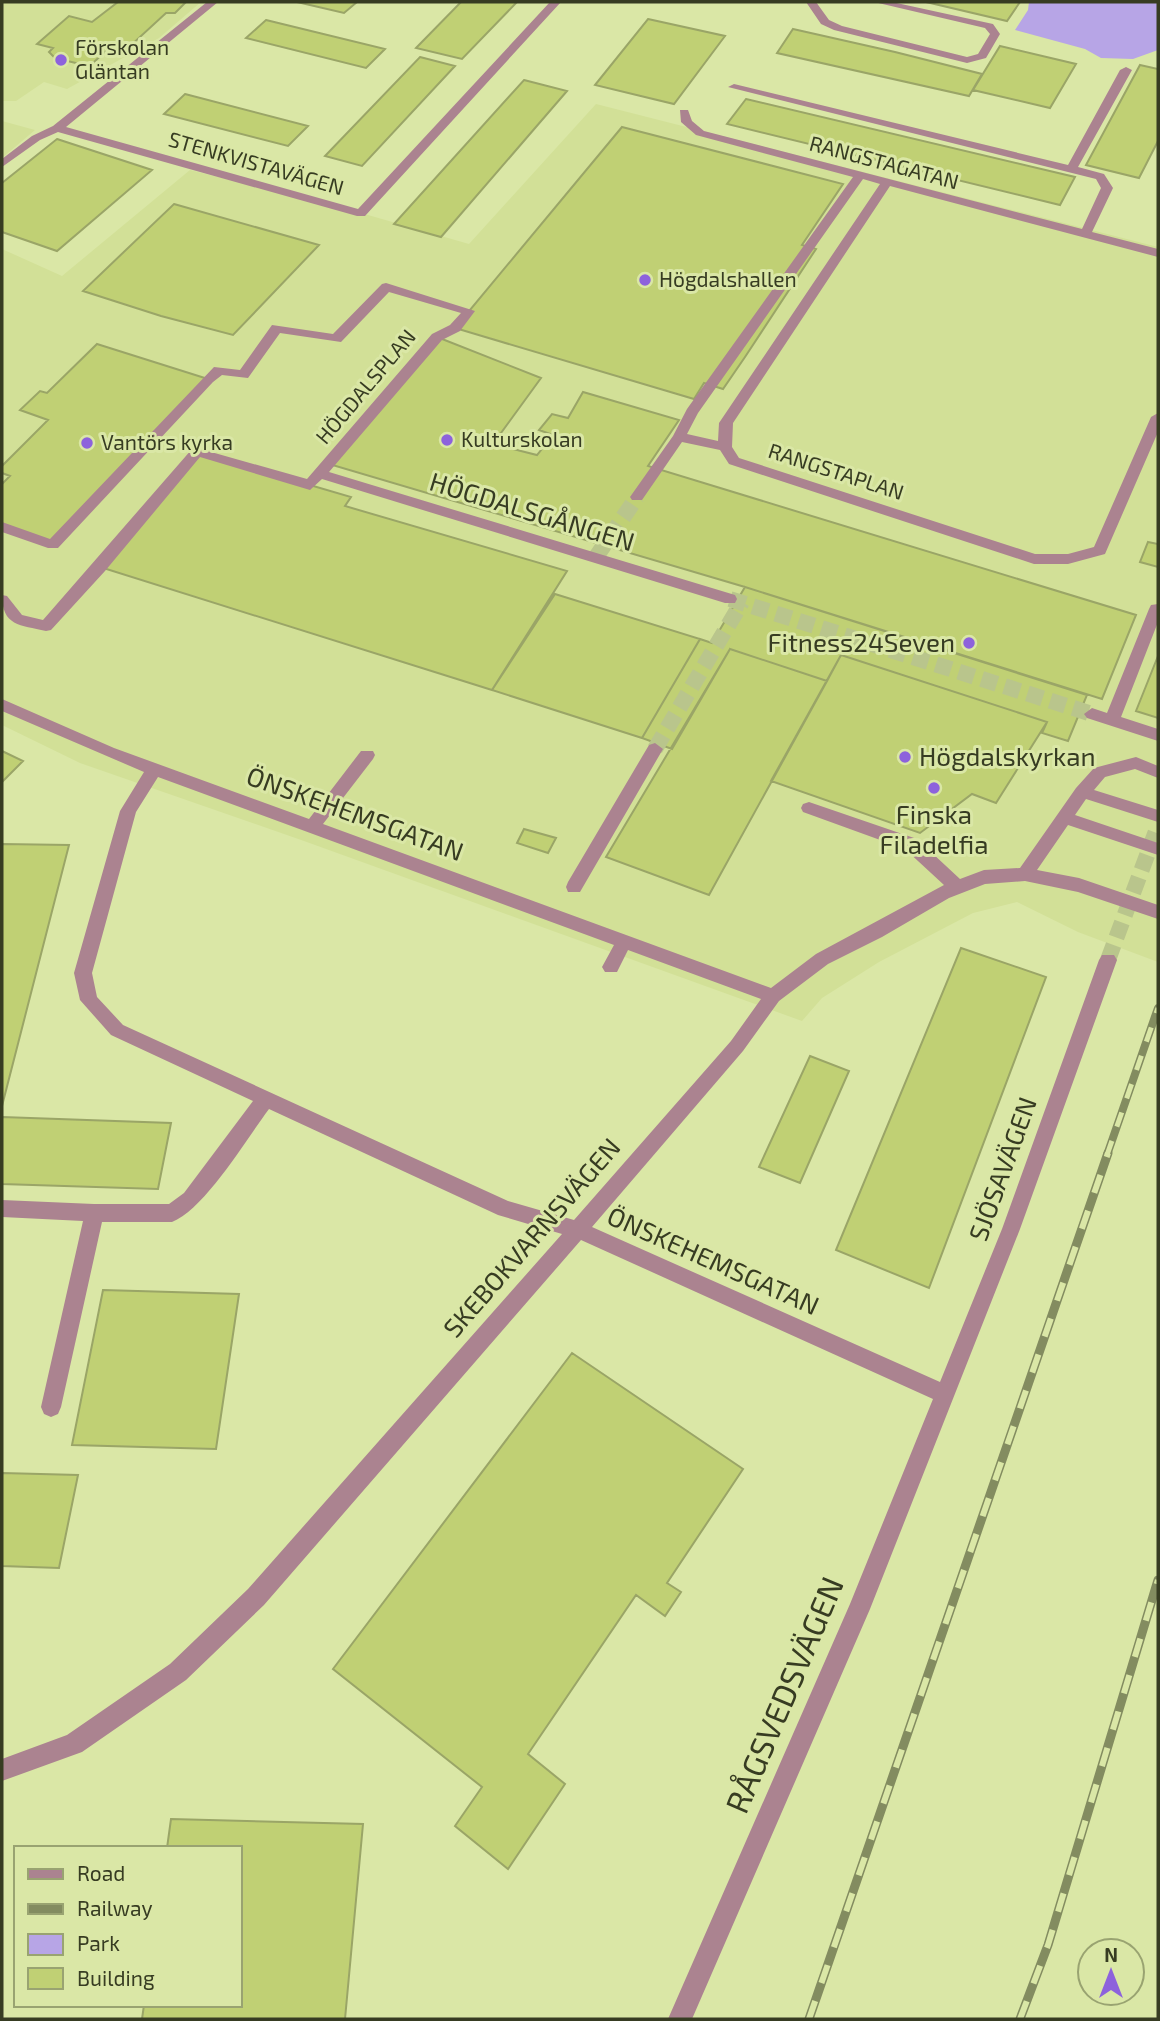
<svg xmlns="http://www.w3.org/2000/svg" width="1160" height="2021" font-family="'Exo 2',sans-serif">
	<rect width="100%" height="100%" fill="#dae7a6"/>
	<path fill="#d2e097" d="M2,2H201L159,38L67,89L44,82L16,101H2Z
		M596,104L1158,247V962L1078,932L1017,902L973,913L879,962L822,998L802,1021L304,841L80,763L2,725V249L62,276L190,170L361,213L469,244Z
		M2,121L35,130L2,158Z"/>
	<path fill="#b7a5e6" d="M1029,2H1155L1158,4V50L1133,59L1101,58L1085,49L1015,30L1028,10Z"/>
	<path fill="#c0d074" stroke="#9aa567" stroke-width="2" d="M118,2H186L175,13H166L127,49L112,45L93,63L80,64L55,58L49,52L53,48L37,44L69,16L92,22Z
		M297,2H357L344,13Z
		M461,2H517L462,59L416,48Z
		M926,2H1020L1007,21Z
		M648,19L725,36L674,104L595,85Z
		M266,20L385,49L366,68L246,38Z
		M793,29L895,52L982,74L969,96L777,53Z
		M1000,46L1076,64L1050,108L973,90Z
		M420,57L455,66L362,166L325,156Z
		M1140,65L1158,69V141L1139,178L1086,165Z
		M524,80L567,91L441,237L394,224Z
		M185,94L308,126L288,146L164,114Z
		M746,99L1075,177L1060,205L727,124Z
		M622,127L843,184L802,245L816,249L745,357L723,389L704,383L694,399L455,328Z
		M57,139L152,170L57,251L2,232V183Z
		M174,204L319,245L233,335L161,316L83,291Z
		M437,337L541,378L493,444L537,455L553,435L539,430L552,414L568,418L583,392L679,420L648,466L1136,615L1102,699L745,587L329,464Z
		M97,344L208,379L53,545L2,527V484L10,476L2,473V466L48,420L20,410L40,391L47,393Z
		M197,452L351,497L345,506L567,571L492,690L100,567Z
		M1148,542L1158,544V567L1140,562Z
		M745,587L1087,695L1068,741L1042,733L1047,722L841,655L827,681L730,649L672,749L642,738L700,639L712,643Z
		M555,594L700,639L642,738L492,690Z
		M730,649L827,681L709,895L606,857Z
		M841,655L1047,722L996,803L972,794L920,833L771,781Z
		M1158,656V718L1136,711Z
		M2,751L23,761L2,782Z
		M524,829L556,838L548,853L517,843Z
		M2,844L69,845L2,1106Z
		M961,948L1046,977L929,1288L836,1250Z
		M810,1056L849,1071L800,1183L759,1167Z
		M2,1117L171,1123L158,1189L2,1184Z
		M103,1290L239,1294L216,1449L72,1445Z
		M572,1353L743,1469L667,1583L681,1592L665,1616L636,1595L528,1754L565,1784L508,1869L455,1826L482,1787L333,1669Z
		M2,1473L78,1475L59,1568L2,1566Z
		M171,1819L363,1824L345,2019H142L144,2005H240V1848H167Z"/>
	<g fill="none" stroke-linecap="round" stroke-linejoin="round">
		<path stroke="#b9c58c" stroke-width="16" stroke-dasharray="16 8" stroke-linecap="butt" d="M596,557L637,497
			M730,599L1092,714
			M655,749L742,602
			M1108,960L1158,826"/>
		<path fill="#ab8390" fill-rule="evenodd" d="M207,2H218L66,127L358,209L550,2H561L365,216H357L58,132L40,140L2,167V159L32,136L53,126Z
			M806,2H816L829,20L842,26L967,57L978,54L990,34L985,28L874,2H892L993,24L1000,34L986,58L967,63L834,30L821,24Z
			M1126,67L1132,70L1078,167L1104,174L1113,188L1092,232L1158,249V257L890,186L733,423L732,447L739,458L1035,554H1068L1094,547L1151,417L1158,413V432L1105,554L1068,564H1034L729,464L720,450L682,442L642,500H632L630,497L673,436L687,409L853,177L696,135L681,122L680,110H688L692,121L704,131L1082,229L1101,188L1096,179L728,87L734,84L1068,165L1120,70ZM863,179L880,184L719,423L718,441L687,434L698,413Z
			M386,283L475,311L460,331L442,340L329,472L735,595L737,599L735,603H725L322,479L310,490L200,457L105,571L51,630L46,631C20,625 2,626 2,595L7,596L22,615L43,620L192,449L197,448L307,479L432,334L450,325L461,313L389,292L341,342L280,333L248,378L222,375L213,382L58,548H48L2,532V522L50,539L214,367L240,370L272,325L333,334L382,284Z
			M1158,604V622L1121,717L1158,729V741L1087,718L1084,714L1092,708L1107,713L1149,609L1151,605Z
			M2,699L114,748L309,819L361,751H373L375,755L373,759L323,824L771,988L816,954L944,885L905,849L803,812L801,808L803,804L809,802L917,839L960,879L984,870L1020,868L1076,788L1094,768L1136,757L1158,766V778L1135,769L1105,777L1094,790L1158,810V822L1086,799L1075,815L1158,843V855L1068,825L1037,870L1079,878L1158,905V919L1078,892L1025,881L985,884L949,898L882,937L828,964L779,1001L743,1051L592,1227L940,1382L1002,1229L1099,960L1102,955H1114L1117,960L1020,1229L870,1609L692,2019H668L850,1604L933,1399L581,1240L264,1605L186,1680L82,1752L2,1781V1759L67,1735L170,1664L248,1589L562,1234L498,1215L269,1109C247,1138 205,1209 172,1222H102L61,1407L58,1414L51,1417L44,1414L41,1407L83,1221L2,1217V1200L94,1204H169L184,1193L253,1101L111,1035L80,1000L74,973L120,811L144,772L2,711ZM158,777L614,945L602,967L605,972H617L628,950L761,999L731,1041L574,1220L508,1201L123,1025L97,997L92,973L136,812Z
			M655,743L663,749L580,892H568L566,887L568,882L649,745Z"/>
		<g stroke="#838c60" stroke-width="8">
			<path id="rail-far1" d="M1107,1155L1158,1008"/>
		</g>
		<g stroke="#838c60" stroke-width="9">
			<path id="rail" d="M809,2019L1108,1153
				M1020,2019L1048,1945L1158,1580"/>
		</g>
		<use href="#rail-far1" stroke="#dae7a6" stroke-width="5" stroke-dasharray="15" stroke-linecap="butt"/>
		<use href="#rail" stroke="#dae7a6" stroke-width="6" stroke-dasharray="19" stroke-linecap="butt"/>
	</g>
	<g fill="#8d62dc" stroke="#dae7a6" stroke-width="2.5">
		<circle cx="61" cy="60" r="7"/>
		<circle cx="645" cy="280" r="7"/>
		<circle cx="447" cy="440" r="7"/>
		<circle cx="87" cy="443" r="7"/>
		<circle cx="969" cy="643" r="7"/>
		<circle cx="905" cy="757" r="7"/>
		<circle cx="934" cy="788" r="7"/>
	</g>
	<g text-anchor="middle" stroke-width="6" stroke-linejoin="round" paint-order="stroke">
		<g font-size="21" fill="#373c22" stroke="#dae7a6" text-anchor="start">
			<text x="75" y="55">Förskolan<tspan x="75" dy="24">Gläntan</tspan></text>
			<text x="659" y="287">Högdalshallen</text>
			<text x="461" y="447">Kulturskolan</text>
			<text x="101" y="450">Vantörs kyrka</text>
		</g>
		<g font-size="21" fill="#373c22" stroke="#dae7a6">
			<text transform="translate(884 163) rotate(15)" y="7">RANGSTAGATAN</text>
			<text transform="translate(256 164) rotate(16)" y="7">STENKVISTAVÄGEN</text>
			<text transform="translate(366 387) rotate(-50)" y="7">HÖGDALSPLAN</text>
			<text transform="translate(836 472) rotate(18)" y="7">RANGSTAPLAN</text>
		</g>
		<g font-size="26" fill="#373c22" stroke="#dae7a6">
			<text transform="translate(532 512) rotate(17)" y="9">HÖGDALSGÅNGEN</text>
			<text transform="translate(355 814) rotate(20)" y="9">ÖNSKEHEMSGATAN</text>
			<text transform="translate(1003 1169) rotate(-70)" y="9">SJÖSAVÄGEN</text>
			<text transform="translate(532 1238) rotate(-49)" y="9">SKEBOKVARNSVÄGEN</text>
			<text transform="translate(713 1261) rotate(24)" y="9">ÖNSKEHEMSGATAN</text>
		</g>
		<g font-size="26" fill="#373c22" stroke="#dae7a6" text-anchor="end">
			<text x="955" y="652">Fitness24Seven</text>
			<text x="919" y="766" text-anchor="start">Högdalskyrkan</text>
			<text x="934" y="824" text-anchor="middle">Finska<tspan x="934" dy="30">Filadelfia</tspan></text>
		</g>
		<g font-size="32" fill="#373c22" stroke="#dae7a6">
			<text transform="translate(785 1695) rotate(-67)" y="11">RÅGSVEDSVÄGEN</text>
		</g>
	</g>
	<rect width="1160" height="2021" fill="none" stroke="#373c22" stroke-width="7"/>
	<rect x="14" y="1846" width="228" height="161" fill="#dae7a6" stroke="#99a371" stroke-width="2"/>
	<rect x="28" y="1869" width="35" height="10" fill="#ab8390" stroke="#99a371" stroke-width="2"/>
	<text x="77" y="1881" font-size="21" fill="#373c22">Road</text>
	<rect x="28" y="1904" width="35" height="10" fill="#838c60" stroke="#99a371" stroke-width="2"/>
	<text x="77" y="1916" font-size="21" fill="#373c22">Railway</text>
	<rect x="28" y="1934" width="35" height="21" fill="#b7a5e6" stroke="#99a371" stroke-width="2"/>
	<text x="77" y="1951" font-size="21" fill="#373c22">Park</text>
	<rect x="28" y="1968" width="35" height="21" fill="#c0d074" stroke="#99a371" stroke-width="2"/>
	<text x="77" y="1986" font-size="21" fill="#373c22">Building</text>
	<g transform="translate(1111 1972)"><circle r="33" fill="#dae7a6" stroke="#99a371" stroke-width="2"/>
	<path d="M0-5L12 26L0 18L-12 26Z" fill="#8d62dc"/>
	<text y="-10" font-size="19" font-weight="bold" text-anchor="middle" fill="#373c22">N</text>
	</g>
</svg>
